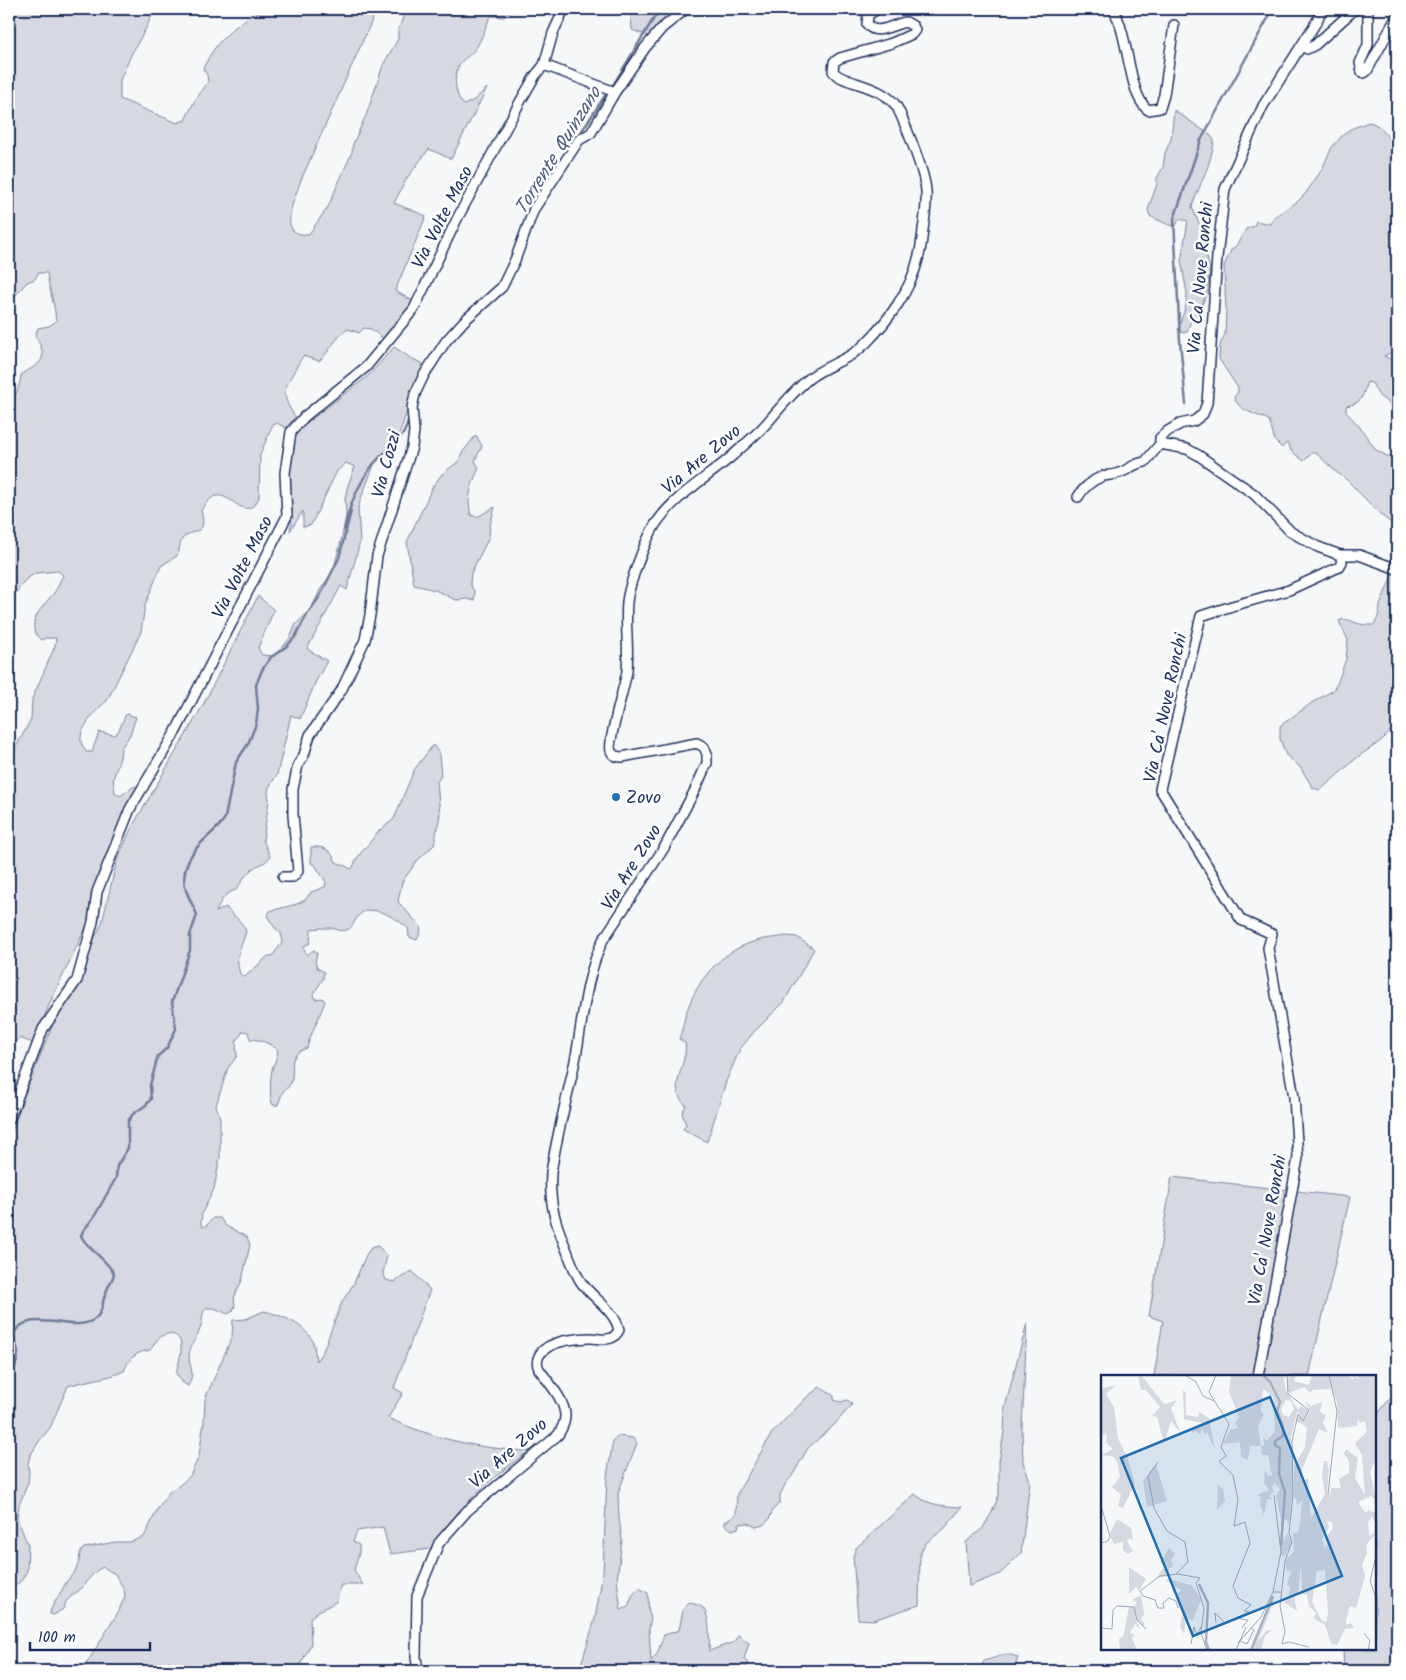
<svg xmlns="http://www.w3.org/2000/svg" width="1406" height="1680" font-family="Kalam,sans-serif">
	<rect width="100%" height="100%" fill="#f6f7f9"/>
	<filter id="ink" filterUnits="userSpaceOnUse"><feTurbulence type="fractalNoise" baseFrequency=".02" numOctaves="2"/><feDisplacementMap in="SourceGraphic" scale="10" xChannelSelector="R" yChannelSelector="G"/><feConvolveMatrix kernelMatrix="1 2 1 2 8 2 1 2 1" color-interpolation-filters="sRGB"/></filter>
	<g filter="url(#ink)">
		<path fill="#d6d9e2" stroke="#7884a0" d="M9,9H155L146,28L131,55L120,80V99L177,123L185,120L194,102L208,82L207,75L203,69C215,41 237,22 264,9H377L301,180C295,198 275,238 309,234L328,207L352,152L353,144L367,113L383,65L398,39V31L406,9H512L511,12L504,17L492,16L489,19C485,28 482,39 476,48C473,53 466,57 462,61C452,72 454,95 464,105L474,100L487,88L451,159L429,149L407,178L394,203L426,216L395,291L413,301L384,339L371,329L364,328L359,333L348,329C335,337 331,351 319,361L303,356C299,362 286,385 285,391C284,400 291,410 295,417L286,428L277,423L272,426L260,455L259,498C245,524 233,493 216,496C210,497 205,505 201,510C208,537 194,527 183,538C179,543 180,550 177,556L167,562L161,566L145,605L141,632L107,701C98,707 79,729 81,741C81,744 85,749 86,752H92L99,732L115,735L119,730L126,714L136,717L130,735L121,748L120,758L113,779L115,793L120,796L135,786L139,793L122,821L106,856L90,919L53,996L33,1043L19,1038L9,1048V760L31,719L32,699L55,646L56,638H46L41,640C23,625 43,606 54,593C58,588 60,580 63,575L58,571L36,573L26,579L9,602V405C16,396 20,386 21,375C26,371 35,367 39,363C47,355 39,343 35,335L38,328L49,326L56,321C55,305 49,290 47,273H38L35,279L27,282L9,303Z
			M639,9H678L663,21L648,36L632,30L631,15Z
			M1174,110L1210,135L1214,140C1212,164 1199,185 1192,207L1203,233L1205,250L1210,269L1207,292L1198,315L1190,323L1187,332L1183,333L1178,330L1186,305L1187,293L1181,261L1188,221L1179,219L1176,226L1169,225L1150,216L1148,210L1157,184V178L1163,167L1165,153L1171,139Z
			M1369,122C1384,125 1386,139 1397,147V352H1392L1384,356L1397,362V400L1390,404L1379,396L1372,383L1367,382C1362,397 1363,403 1346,406V412L1359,426L1376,450L1391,458L1396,463L1397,473L1394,480L1397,487V528L1381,515L1347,480L1335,471L1315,452L1311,454L1304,461L1291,451L1289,444H1285L1282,448L1275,441L1269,420C1258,415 1238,411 1234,397L1238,392V388L1219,359L1220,345L1225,334L1226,310L1224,266L1231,250L1236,246L1246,229L1254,226L1256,221L1270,224L1274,217L1297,202L1305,194L1321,171L1332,147L1342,136L1350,129Z
			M394,347L412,359L422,363L423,372L412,397L400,432L394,443L376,460L361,498L358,509L360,542L347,590L341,586L307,649L327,661L316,681L300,719L291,715L277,775L269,787L268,793L269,800L263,840L270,856C266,865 257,864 251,870C245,875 240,884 236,890C224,893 221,901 216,912L226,907C232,916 242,920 246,931C241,951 234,952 240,974L245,977L268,956H272L282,943L281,933L275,928L267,916L270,911L297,904L305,900L311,892L325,887L326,882L315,865L311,863V847C325,846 331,850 336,862L352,869L357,858L379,831L394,819L414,770L433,745L439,753L441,776L437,782L440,815L434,845L417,861L402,882L398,902L420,926L421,931L417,940L409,937L408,928C397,919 372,902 359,915C354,920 354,927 347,930C341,932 337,929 331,928C325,928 318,928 311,929L310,943L303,947L307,955L314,950L317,953L315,962L317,968L324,972L323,979L314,993L315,999L322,998L325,1001C320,1017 311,1032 307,1048C284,1056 297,1070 290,1084C287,1090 289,1086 284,1090C281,1094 280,1100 278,1105H273C269,1099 270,1074 273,1066C275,1061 277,1057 278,1051C273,1044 259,1039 250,1039L248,1032L243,1031L236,1042L237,1056L228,1068L216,1105L220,1118V1157L214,1189L202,1213L201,1224L203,1227L207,1225L213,1218H220L226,1226L247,1237L250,1245L242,1280L234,1298L235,1305L233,1311L228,1314L214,1308H206C201,1315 203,1319 201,1326C198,1337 190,1344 189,1355C189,1369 196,1370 188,1386L182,1382L176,1373C179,1362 188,1336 171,1334C167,1333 160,1336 157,1340C154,1343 153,1347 150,1350C136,1352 129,1358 124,1371C107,1379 86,1380 68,1386L50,1428L40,1440L30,1456L28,1463L29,1473L28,1483L19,1505L17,1518L28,1545L27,1571L21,1581L9,1590V1140L23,1099L53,1024L102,923L117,860L132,827L202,707L258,596L274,610L258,648L262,655L275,656L290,638L296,624L311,610L320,590L333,571L342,537L346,515L345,498L348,485L355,467L346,463L337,471L311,525L303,527V511L290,531C297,498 279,457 300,428L368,376Z
			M476,435L482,446L475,461L479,468C472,483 466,498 471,515L477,517L495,507L490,525L489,537L471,573L470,584L475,593L474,601L468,599L456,600L435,590L414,585L407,542L433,486L442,474L458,462L462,453Z
			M1397,567V728C1390,729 1388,735 1382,740C1375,746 1367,750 1359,756C1346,767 1334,779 1320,790L1313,788L1300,767L1286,755L1280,739V726L1313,702L1332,691L1337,684L1346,659L1348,640L1339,621C1348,617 1351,622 1360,624C1364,625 1369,625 1373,625C1380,618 1378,611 1381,603C1385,591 1391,581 1394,568Z
			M786,936L797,937L814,949L784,1002L754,1032L740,1049L727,1079L707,1142L683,1129L686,1125L682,1113L686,1105C665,1088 689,1064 685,1043L679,1039C682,1032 683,1024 685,1017C695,982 720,951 756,941C765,938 776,938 786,936Z
			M1172,1177L1350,1197L1309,1376H1154L1163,1321L1149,1316Z
			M378,1246L387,1256L383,1273L386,1280L394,1282L412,1271L430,1290L394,1388L403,1393L388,1418C434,1439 480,1449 530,1451C491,1477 455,1510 430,1549L390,1554L383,1527L357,1531L353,1542L359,1545V1553L354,1570L363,1585H341L336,1602L317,1612L310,1618L311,1644L297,1671H82L117,1614L125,1597L124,1589L115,1574L103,1567L96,1571L85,1583L82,1588L67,1600L63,1609L54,1615L50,1614L51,1609L67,1581L75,1571L79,1562L80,1553L84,1548L115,1542H130L144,1537L158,1508L169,1492L181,1484L190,1476L199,1456L204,1421L205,1399L232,1337L233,1320L246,1319L264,1311C281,1315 305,1324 313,1342C315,1347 315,1355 316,1361L323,1351L342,1302L354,1283L366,1255L371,1248Z
			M1027,1323L1022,1428L1023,1462L1030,1481L1021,1553L1000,1574L969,1586L966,1542L983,1528L992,1512L999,1495V1462L1004,1432L1005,1407Z
			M820,1387L834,1396V1400L841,1402L847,1400L852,1403L851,1406L832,1427L808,1448L792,1476L786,1483L780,1495V1502L773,1510L768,1521L763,1525L756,1527L747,1523L739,1524L738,1528L732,1530L725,1525V1522L736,1515L737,1494L772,1433L808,1396Z
			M1397,1390V1671H1344L1343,1649H1375V1426L1376,1416Z
			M619,1436L633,1438L637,1443L618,1493L619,1518L622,1540L617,1580L621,1610L628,1607L632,1596L639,1588L648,1593C649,1602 647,1610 651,1618L649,1629L651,1661L657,1654L664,1635L679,1630L683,1610L688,1602C693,1604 700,1605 703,1608C710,1615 710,1642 709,1651L734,1642L738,1635L749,1643L744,1659L748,1663L744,1671H569L570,1669L578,1667L582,1661L595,1619L603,1572L607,1477L613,1440Z
			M915,1494C928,1506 945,1506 962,1507L945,1528L926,1543L920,1554L919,1605L873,1620L858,1619L853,1557L856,1548Z
			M1007,1654L1018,1657L1014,1671H980L984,1661Z"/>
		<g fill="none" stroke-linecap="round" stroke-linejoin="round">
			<path stroke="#707c99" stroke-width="2.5" d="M612,87L654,18L663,9
				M578,137L608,91
				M1186,404L1180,341L1174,219L1201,140L1273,9
				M9,1379C13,1372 18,1361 18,1353C18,1347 14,1342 14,1333C30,1305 78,1337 97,1317C103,1311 102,1303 105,1295C107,1288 112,1281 114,1274C106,1258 89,1251 81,1236L83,1231L94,1217L116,1178L117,1166L128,1148V1121L133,1114L146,1105L151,1099L150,1085L158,1056L167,1048L176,1029L172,1002L190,950V935L197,915C194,907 189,899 186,890C180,872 190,853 203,841C211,833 219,828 225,818L236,762L248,744L256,724L258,709L256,685L262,670L271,657L287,646L295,637L308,613L320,596L339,558L351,511L344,530C349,506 357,486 372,466C387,447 406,443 409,415"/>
			<g stroke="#1b2f5e" stroke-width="12">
				<path id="minor" d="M1113,9C1129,34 1128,95 1148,110L1160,108L1164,95L1174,25
					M1322,9L1317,21L1263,106L1225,189L1217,257L1207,403L1203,414L1194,421L1180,424L1168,431L1160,438V444L1187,449L1198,455L1254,494L1291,532L1318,547L1340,555H1359L1397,569
					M1368,9V45L1360,63L1362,72L1364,73L1367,71L1397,16
					M1301,46L1307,49L1315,45L1355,9
					M544,65L615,92L645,48L662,28L686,9
					M1078,497C1083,488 1093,480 1103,476C1108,475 1114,475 1119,473C1129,470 1134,463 1145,462L1160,444
					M283,877H293L298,871L293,815V789L298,765L304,755L310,735L341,691L365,640L370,615L377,556L412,447L414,431L412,408L415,394L424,375L446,341L464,321L502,287L515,260L534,209L579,140L591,133L615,92
					M9,1120L43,1029L77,980L93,922L97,892L130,809L176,731L287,516L285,473L291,432L304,417L366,367L414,309L457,219L520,102L535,76L544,65L553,33L564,9
					M1258,1376L1298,1158L1294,1097L1268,948L1272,934L1241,920L1160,789L1201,616L1232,606L1289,590L1339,567L1342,562L1340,555
					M418,1671L416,1657L417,1596L439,1543L467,1511L558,1435C561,1430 565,1424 565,1417C566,1401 548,1382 539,1369C536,1363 537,1359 540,1354C550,1340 574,1339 591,1338C597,1338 605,1341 611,1338C615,1337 617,1333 619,1330C615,1310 592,1298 581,1282C575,1273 571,1261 567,1251C555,1222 549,1204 551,1173C557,1133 568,1095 576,1056C583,1017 586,976 603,940L664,848L695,790L707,763V754L704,747L697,743L622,757C618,757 613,756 611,751C607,744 625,685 627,671C629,648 625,625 627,602C629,584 645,541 655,525C674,496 706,479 732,456C743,446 756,435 766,424C781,407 794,390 811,377C829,364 851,359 866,343C888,321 911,290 918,259C921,250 922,239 923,230C925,217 927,204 926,191C925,173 906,126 898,109C885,84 840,84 833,71L834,62L840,58L892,43L912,34L915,30L913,26L906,22C893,24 876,37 867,24L868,15L877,9"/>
			</g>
			<use href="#minor" stroke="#fff" stroke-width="9"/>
		</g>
	</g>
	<circle fill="#1f6fb2" stroke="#fff" stroke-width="2" cx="616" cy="797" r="5"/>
	<g text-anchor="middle" stroke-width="5" stroke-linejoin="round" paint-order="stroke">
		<g font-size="18" fill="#1b2f5e" stroke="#fff">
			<text transform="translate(442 217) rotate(-63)" y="6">Via Volte Maso</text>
			<text transform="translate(1200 278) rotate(-85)" y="6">Via Ca' Nove Ronchi</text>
			<text transform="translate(701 459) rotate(-40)" y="6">Via Are Zovo</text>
			<text transform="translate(386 464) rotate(-75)" y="6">Via Cozzi</text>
			<text transform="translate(242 567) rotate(-63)" y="6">Via Volte Maso</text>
			<text transform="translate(1165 708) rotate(-78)" y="6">Via Ca' Nove Ronchi</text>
			<text transform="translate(631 867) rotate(-58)" y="6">Via Are Zovo</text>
			<text transform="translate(1267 1230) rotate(-80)" y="6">Via Ca' Nove Ronchi</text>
			<text transform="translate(508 1453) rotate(-41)" y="6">Via Are Zovo</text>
		</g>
		<g font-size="18" fill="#1b2f5e" stroke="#fff" text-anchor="start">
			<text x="626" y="803">Zovo</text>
		</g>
		<g font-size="19" font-style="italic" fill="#4d5c81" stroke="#fff">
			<text transform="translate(557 150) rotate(-58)" y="7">Torrente Quinzano</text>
		</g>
	</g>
	<g transform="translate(1101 1375)">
		<rect width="275" height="275" fill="#f6f7f9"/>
		<path d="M37,0H40L63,29L76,25L70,33L79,57L70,46L63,68L56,42L51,41L59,32L45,15H40ZM130,0H186L183,5L185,15L197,35L200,31L208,35L205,43L209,36L204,26L210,31L221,27L219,37L225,40L222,48L227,58L218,54L201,95L203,106L207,103L210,143L224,119L221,100L223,86H226L228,98L230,65L226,119H229L230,113H240L238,104L248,98V86L243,79L245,74L257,83L254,103L264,120L261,80L254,68L266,57L264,46L259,48L257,44L256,51L237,53L236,27L230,14L212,15L209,18L203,12L190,17L191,20L186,15V2L195,0L193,6L208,10L211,0H246L253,5L252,0L257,4V0H275V84L269,97L275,125L270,121L257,127L265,138L267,135L275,138V149L271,142L267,147L268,161L273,158V161L265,170L266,178L261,190L264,201L255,233L249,231L245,246V250L250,248L253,253L244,254L236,270L230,269L224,250L212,243L215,238L208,231L206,220L201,219L200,189L197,220L193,222L196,236L183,227L188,220L189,211L186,210L190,196H186L184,186L193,176L192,158L197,157L199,147L201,126L196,130L195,123H193V91L204,72L206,52L195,46L197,39L202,47L198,38L196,37L190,62L192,115L188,149L184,143L181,154L183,166L186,158L191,168L184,181L180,180V145L175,121L179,114L173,108L171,113L173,116L168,121L171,124H166L163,140L159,130L160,122L156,120L168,115L163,108L164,95L167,101L171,100L167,80H161L160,72L163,70L162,62L166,66L174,56L172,22L162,14L160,37L163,39L166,32L157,52L160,71H149L147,85L140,82L139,67L122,69L129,55L137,53L134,48L138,42L128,17ZM185,25L190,26L193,34L188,42L182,40L180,34ZM226,146L231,147L232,153L225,162L228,166L224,174L221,164L228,153ZM224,195L227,239L225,247L221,246L211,227L216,196ZM10,11H14L5,19L13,32L17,64L27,83L34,109L22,133L17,131L20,120L11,112L19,102L16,86L11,81L0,80L12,74L5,68L6,59L0,61V14ZM82,15L85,18V40L97,42L98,37L108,43L114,75L106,57L104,59L101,53L99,60L95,56L91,58V54L101,48L83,44ZM55,89L66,126L46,132L42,106ZM117,110L122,114L124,126L116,135ZM16,144L30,153L32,165L28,163L26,166L32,176L27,179L22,175V167L13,169L10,163L9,158ZM68,173L74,179L70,185L72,192L68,193V201L55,203L64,191L59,187ZM28,192L45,204L38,216L35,212L28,219ZM69,204L92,211L100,225L92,245H85L83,259L79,252L82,236L77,232L78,223L75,220L80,215L64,205ZM40,220L43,239L40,244L43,248L44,254L35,244L39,254L34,249L29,258L34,260L31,263L36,275H19L18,264L22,262L28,232H33L36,227L31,225ZM171,225L173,226L157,266L165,256L171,255L164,261L160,275H149Z" fill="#d6d9e2" fill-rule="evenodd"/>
		<path fill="none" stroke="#a9b0c1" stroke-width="2.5" d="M162,0L169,7L179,27L176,36L182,51V61L174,66V70L179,73L178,99L184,117L180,171M98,209L107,228L105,267L108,275M150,275L172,221"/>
		<path fill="none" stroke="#9ea7bb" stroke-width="1" d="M84,0L95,7L102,21L113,26M115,0L108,17L128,49L120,72L125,81L118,86L132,100L137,125L133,151L144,147L149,168L132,211L137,223L150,230L143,236L148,237L135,243L147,245L141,253M186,0L187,19L208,35L202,46L197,39L191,66L192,120L188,158L191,167L184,186L179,231L184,256L181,269L188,267L208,272M57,87L47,101L53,133L66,156L84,167L87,187L75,199M227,119L236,36L228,0M0,131L9,161L7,166L0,168M275,181L269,206L275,223M172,217L180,177L173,120M77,233L75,226L68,223L62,228L63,233H57L54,225L42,221L39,216L59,201L77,199L99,203L95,208L103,233L100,258L106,275M115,248L114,238L124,248L135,244M0,253L11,254L12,235L16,231L33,232L36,245L45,254M263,258L269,266L267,275M139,266L146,269L153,255L150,253M137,268L160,242L172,217H180M90,269L93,252L96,260L100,252M135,275L145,252"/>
		<path fill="#1f6fb2" fill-opacity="0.15" stroke="#1f6fb2" stroke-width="2.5" d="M169,22L241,201L92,261L20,83Z"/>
		<rect width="275" height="275" fill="none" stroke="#1b2f5e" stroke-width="2.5"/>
	</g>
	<rect width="1406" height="1680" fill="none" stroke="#fff" stroke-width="30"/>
	<rect x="15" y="15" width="1376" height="1650" fill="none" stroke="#1b2f5e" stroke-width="2" filter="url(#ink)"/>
	<path d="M30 1642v8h120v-8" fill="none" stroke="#1b2f5e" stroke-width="2.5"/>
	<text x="38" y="1642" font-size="15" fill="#1b2f5e" stroke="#ffffff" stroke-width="4" paint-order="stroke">100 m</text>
</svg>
